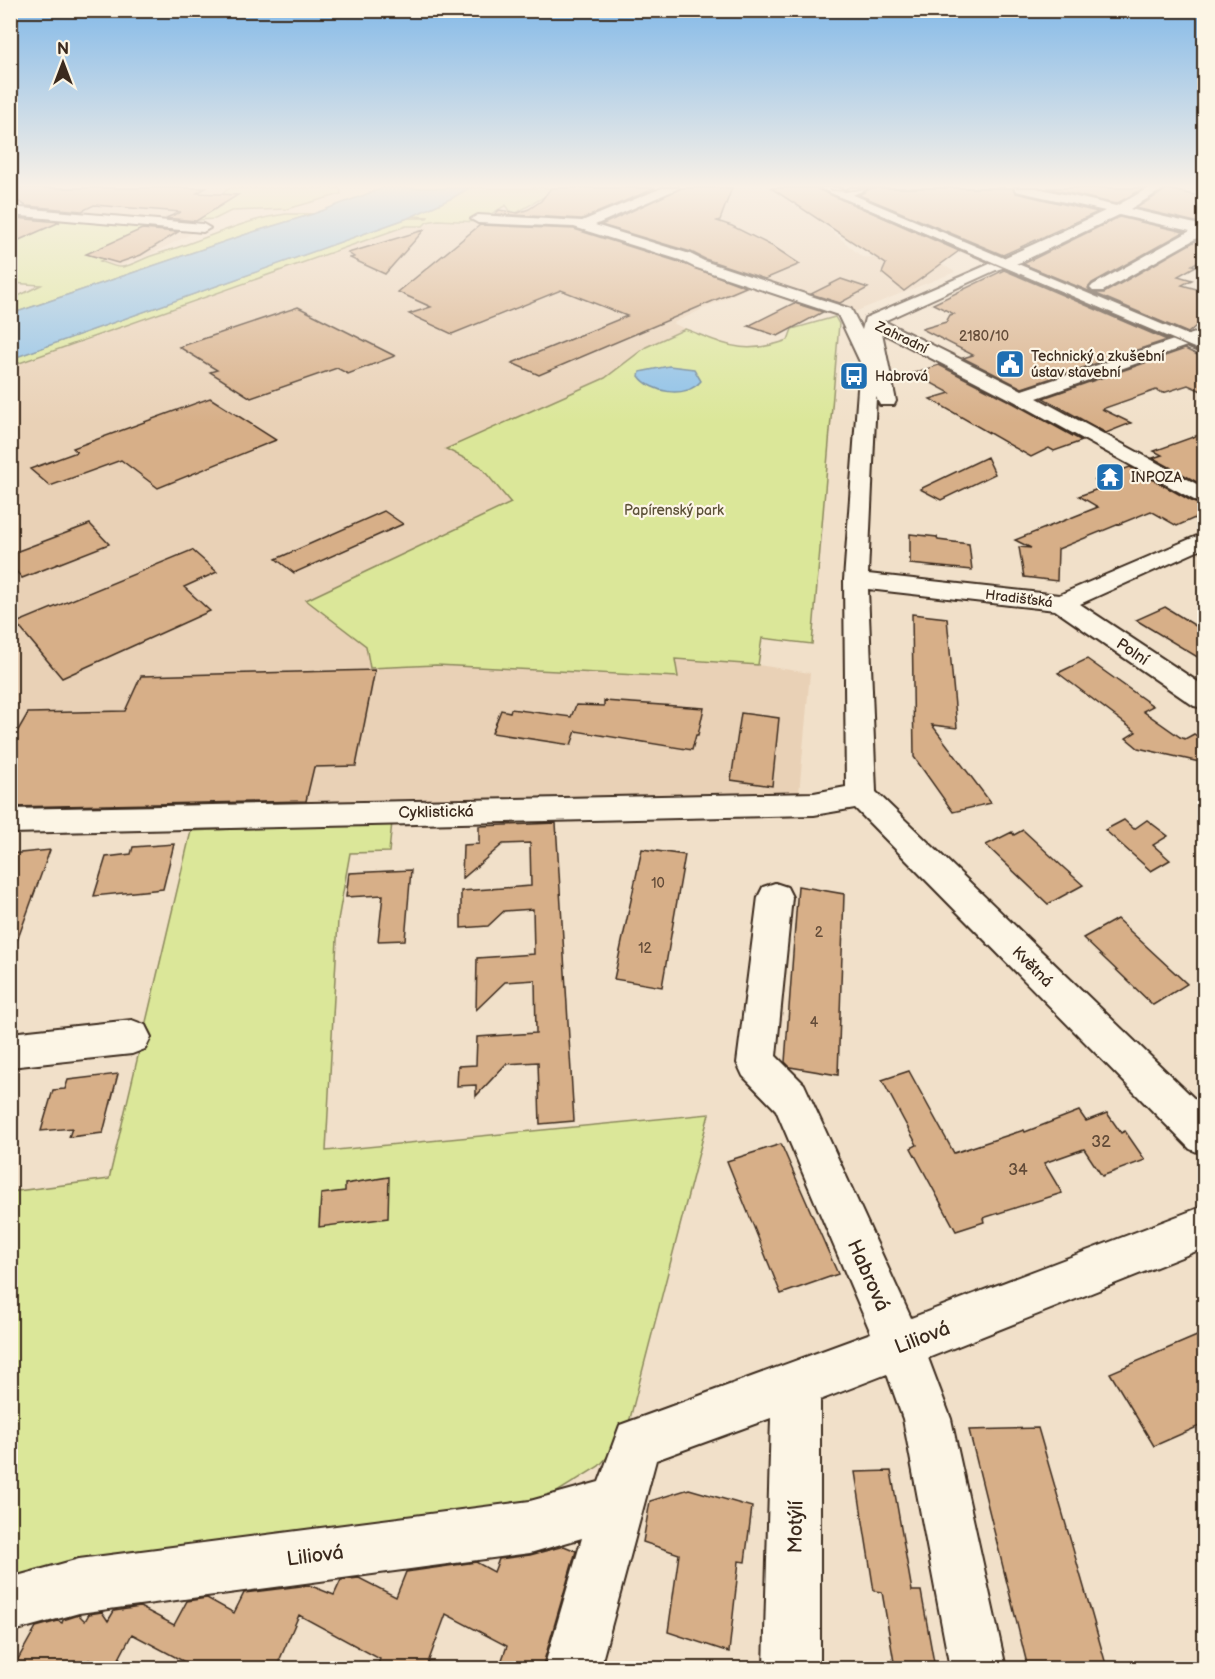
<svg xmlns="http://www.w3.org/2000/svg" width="1215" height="1679" font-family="'Balsamiq Sans',sans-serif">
	<rect width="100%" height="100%" fill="#f1e0c9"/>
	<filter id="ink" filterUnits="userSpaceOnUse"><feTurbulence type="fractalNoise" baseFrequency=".0167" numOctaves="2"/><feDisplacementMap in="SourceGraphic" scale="12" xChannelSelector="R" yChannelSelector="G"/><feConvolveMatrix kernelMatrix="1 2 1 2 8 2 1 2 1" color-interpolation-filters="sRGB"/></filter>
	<g filter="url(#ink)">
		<path fill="#e9d1b6" d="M11,188H230L175,225L203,228L147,256L117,267L99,261L169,229L27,216L11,224Z
			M668,188H774L792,204L819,220L862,257L938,262L955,272L839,318L837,315L752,286L673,323L685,329L646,347L605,378L447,449L480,466L512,503L306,600L366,646L370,668L436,665L677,677L674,659L758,665L810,673L799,794L11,816L10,366L406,226H423L438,220L566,228Z"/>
		<path fill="#dbe799" stroke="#8b885c" stroke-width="1.5" d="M230,188H340L341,194L287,209L231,211L215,219L180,221Z
			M469,188H559L513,215L506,205L478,222L438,220L427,222L423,226H406L11,366L10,359L408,218H427L428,217L412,216L452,198Z
			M286,214H313L250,233L11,314L10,300L41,285L11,283V224L27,216L171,228L100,261C106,263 116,268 122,267C134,265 145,257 157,254C200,242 240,220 286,214Z
			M835,317L839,324L812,644L762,638L758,665L675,659L678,677L436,665L370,668L366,646L306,600L511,503L480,466L446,449L605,378L646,347L685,329C727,345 743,356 788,340L792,329Z
			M392,822L389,852L350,853L338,920L326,1151L709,1114L625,1438L599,1466L533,1507L11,1584L10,1192L109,1179L191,831Z"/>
		<path fill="#8bc0e8" stroke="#6b8497" stroke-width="1.5" d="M383,188H469L452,198L408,218L11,359V314L250,233L313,214Z
			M669,366L694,369L701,381C686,399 651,393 639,376L640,372Z"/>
		<path fill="#d7af88" stroke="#3b2a1e" stroke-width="1.5" d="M10,188H206L197,193L238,195L196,221L166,218L181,212L94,205L82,211L26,206L10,196Z
			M551,188H656L582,219L495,214L499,210L518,213L529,209L541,201Z
			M681,188H732L720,220L717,221L732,226L774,247L800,264L765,279L705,259L691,252L601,225Z
			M771,188H817L959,251L904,291L882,273L886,264Z
			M871,188H1012L1016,193L1098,212L1003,255L859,195Z
			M1047,188H1144L1116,204Z
			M1167,189L1204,197V224L1136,208Z
			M1119,217L1184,232L1092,283L1088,288L1091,292L1023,264Z
			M15,218L60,222L10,244V220Z
			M480,225L574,229L679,262L746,287L539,375L512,363L627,316L561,290L452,334L409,314L431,307L398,292Z
			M142,229L178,232L141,255L118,263L86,254Z
			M424,230L385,274L350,258L354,257L348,253Z
			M1204,236V258L1192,265L1196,266L1178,276L1192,280L1182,285L1204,291V319L1188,333L1094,293H1104Z
			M1004,270L1167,340L1022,388L963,358L973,355L922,329L946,322L950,315L954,314L933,304Z
			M841,279L868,288L840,303L811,294Z
			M794,303L823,312L778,336L748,326Z
			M298,307L395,356L348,374L337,368L251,398L210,372L217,370L179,347Z
			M1185,349L1204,358V392L1188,385L1163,393L1156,390L1102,409L1131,423L1106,433L1043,398Z
			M939,365L1013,403L1082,441L1054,451L1049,448L1031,457L930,399L950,393L913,373Z
			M210,398L276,440L158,488L121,460L50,486L30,469L77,452L73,448Z
			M1204,433V486L1153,458L1162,455L1154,451Z
			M987,457L995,474L941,500L920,489Z
			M1130,467L1195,503L1204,504V514L1177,526L1151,511L1058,549L1057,581L1024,577L1019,547L1031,548L1015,540L1098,507L1079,496L1106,486L1095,480Z
			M384,511L403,524L294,573L276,559Z
			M90,524L109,544L22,578L10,564V554Z
			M910,534L937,537L938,540L969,544L972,570L910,564Z
			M192,550L217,572L184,587L210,611L62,678L16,623Z
			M1165,607L1204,631V661L1136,620Z
			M912,614L947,618L957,728L932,725L991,803L953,812L914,757Z
			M1087,659L1153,706L1143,711L1180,737L1185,739L1194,734L1204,741V763L1138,748L1126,738L1136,732L1058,673Z
			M375,670L356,766L314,767L306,801L10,807V744L28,713L125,711L141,676Z
			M604,701L704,708L698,735H696L692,750L576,731L571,745L492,733L501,710L510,712L511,709L571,717L576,705L604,706Z
			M741,713L779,718L772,786L731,780Z
			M1124,820L1134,829L1147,820L1168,836L1153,845L1170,860L1151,871L1105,830Z
			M556,823L574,1121L540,1124L538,1062L506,1064L476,1096V1085L457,1086L458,1066L476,1065L477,1037L536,1033L535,980L505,982L476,1010L477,958L534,954L533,909L504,911L488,926L461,928V891L531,886L530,843L503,844L462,879L463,845L479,844V826Z
			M1023,830L1065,869L1083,885L1048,904L986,845L1012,832L1014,835Z
			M174,844L163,889L94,896L106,857L131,854L133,847Z
			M642,849L685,855L662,987L614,979Z
			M50,850L13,952H10V854Z
			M411,870L405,940L378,941L383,895L346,897L349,873Z
			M798,886L844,894L838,1075L790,1067L785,1062Z
			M1117,919L1187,984L1153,1005L1083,938Z
			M909,1071L954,1153L1024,1130L1025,1132L1079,1111L1086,1121L1107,1113L1121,1133L1125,1131L1145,1160L1102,1176L1084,1149L1044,1163L1062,1193L983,1218L984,1222L956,1231L911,1148L917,1145L882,1080Z
			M118,1074L103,1133L69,1137L72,1128L41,1131L53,1090L65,1089L68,1080Z
			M781,1144L838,1274L781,1294L727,1161Z
			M389,1177L388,1218L319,1227L321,1194L345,1191V1184Z
			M1204,1333V1424L1154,1446L1110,1373Z
			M1038,1428L1090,1608L1107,1668H1028L969,1430Z
			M891,1471L912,1591H921L935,1668H895L882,1592L874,1591L855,1472Z
			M689,1489L752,1507L745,1562L739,1561L729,1652L668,1632L679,1554L643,1542L650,1501Z
			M564,1546L576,1551L542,1668H499L507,1646L446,1614L426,1668H376L380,1659L299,1615L276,1668H196L132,1634L114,1668H103L89,1660L84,1668H13L36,1627L58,1621L62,1623L63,1620L79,1615L85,1621L89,1614L102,1612L108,1621L114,1611L140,1607L174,1625L187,1601L207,1598L234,1613L244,1593L309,1585L334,1595L341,1580L359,1578L396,1597L406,1572L476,1562L494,1572L499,1559L530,1555Z"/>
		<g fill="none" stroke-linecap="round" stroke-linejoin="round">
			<g stroke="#3b2a1e" stroke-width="4">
				<path id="minor" d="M662,188H679L595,225L690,254L704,261L851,309L862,330L865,318C946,283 1026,249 1105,211L1016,191L1014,188H1037L1116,206L1149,188H1165L1130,209L1204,226V234L1103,291H1093L1090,288L1093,285L1190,231L1119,215L1021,262L996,270L884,321L1022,390L1204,330V340L1037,398L1204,488V502L1196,501L1014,401L882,333L896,401L894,405H880L876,397L868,574L1059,595L1204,533V548L1080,604L1204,686V708L1194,706L1055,610L868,589L876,792L1204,1108V1155L1190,1149L855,808L814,815L10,833V809L814,793L846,787L844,580L860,362L838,315L694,267L680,260L574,227L478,223L471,219L478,215L582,221Z
					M851,188H869L843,199L837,195Z
					M10,207L203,224L210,228L203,232L10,215Z
					M775,883L787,887L792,897L776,1056L804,1084L911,1318L1204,1206V1248L928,1358L951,1419L1006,1668H950L903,1419L887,1374L820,1400V1668H764L771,1418L656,1460L600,1668H544L582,1538L530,1553L79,1613L10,1632V1578L79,1559L530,1501L599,1482L620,1425L871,1333L776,1110L743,1076L737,1063L758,897L763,887Z
					M132,1020L145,1025L151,1037L145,1049L132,1054L10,1067V1033Z"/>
			</g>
			<g stroke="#3b2a1e" stroke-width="5">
				<path id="major" d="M819,188H837L1204,342V353Z"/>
			</g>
			<use href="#minor" fill="#fcf5e5" fill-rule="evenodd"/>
			<use href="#major" fill="#fcf5e5" fill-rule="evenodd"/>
			<path stroke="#3b2a1e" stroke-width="1.5" d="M817,188L1204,353
				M830,190L846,191L868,188"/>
		</g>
	</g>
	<linearGradient id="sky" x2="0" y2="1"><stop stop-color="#83b9e8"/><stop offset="0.44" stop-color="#f9f1e7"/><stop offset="1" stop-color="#f9f1e7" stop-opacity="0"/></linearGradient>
	<rect width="1215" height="423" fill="url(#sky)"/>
	<defs>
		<g id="civic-square" transform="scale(1.5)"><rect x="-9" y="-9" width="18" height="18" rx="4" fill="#1f6fb2" stroke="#fcf5e5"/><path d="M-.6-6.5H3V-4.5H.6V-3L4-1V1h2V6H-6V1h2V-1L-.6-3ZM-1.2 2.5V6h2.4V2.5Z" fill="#fff"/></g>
		<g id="bus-square" transform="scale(1.5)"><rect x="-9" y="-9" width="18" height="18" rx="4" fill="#1f6fb2" stroke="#fcf5e5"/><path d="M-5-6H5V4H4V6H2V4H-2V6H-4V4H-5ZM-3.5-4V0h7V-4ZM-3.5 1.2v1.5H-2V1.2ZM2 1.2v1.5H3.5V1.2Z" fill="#fff"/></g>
		<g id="temple-square" transform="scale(1.5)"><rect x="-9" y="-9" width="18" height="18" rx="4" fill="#1f6fb2" stroke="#fcf5e5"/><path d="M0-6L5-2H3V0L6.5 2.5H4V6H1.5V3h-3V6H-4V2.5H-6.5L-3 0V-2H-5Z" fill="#fff"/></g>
	</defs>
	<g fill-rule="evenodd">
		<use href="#civic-square" x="1010" y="364"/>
		<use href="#bus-square" x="854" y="376"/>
		<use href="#temple-square" x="1110" y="477"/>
	</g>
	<g text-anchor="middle" stroke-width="4.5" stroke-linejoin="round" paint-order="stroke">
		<g font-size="14" fill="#624b38">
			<text x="984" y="341">2180/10</text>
			<text x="658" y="888">10</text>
			<text x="819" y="937">2</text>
			<text x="645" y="953">12</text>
			<text x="814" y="1027">4</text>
		</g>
		<g font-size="14" fill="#3b2a1e" stroke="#fcf5e5">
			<text transform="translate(902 337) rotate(26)" y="5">Zahradní</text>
			<text transform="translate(1019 598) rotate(7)" y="5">Hradišťská</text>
		</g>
		<g font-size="14" fill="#3b2a1e" stroke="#fcf5e5" text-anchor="start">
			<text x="1031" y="361">Technický a zkušební<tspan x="1031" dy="16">ústav stavební</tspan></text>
			<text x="875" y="381">Habrová</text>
			<text x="1131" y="482">INPOZA</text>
		</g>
		<g font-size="14" fill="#5b5037" stroke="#fcf5e5">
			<text x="674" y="515">Papírenský park</text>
		</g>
		<g font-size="16" fill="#3b2a1e" stroke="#fcf5e5">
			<text transform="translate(1133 651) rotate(34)" y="6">Polní</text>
			<text transform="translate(436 811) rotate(-1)" y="6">Cyklistická</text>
			<text transform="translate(1033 966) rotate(45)" y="6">Květná</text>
		</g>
		<g font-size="16" fill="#624b38">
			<text x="1101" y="1147">32</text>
			<text x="1018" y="1175">34</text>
		</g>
		<g font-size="20" fill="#3b2a1e" stroke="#fcf5e5">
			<text transform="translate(869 1275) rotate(66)" y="7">Habrová</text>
			<text transform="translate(922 1337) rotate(-21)" y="7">Liliová</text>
			<text transform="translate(795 1527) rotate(-89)" y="7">Motýlí</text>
			<text transform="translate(315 1555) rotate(-7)" y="7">Liliová</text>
		</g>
	</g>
	<rect width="1215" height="1679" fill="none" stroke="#fcf5e5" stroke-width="36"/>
	<rect x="18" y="18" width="1179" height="1643" fill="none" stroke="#3b2a1e" stroke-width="2" filter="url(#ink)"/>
	<g transform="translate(63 63)" stroke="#fcf5e5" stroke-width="4.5" paint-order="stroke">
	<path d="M0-4.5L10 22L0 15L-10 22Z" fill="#3b2a1e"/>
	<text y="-9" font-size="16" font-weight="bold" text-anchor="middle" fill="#3b2a1e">N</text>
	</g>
</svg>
